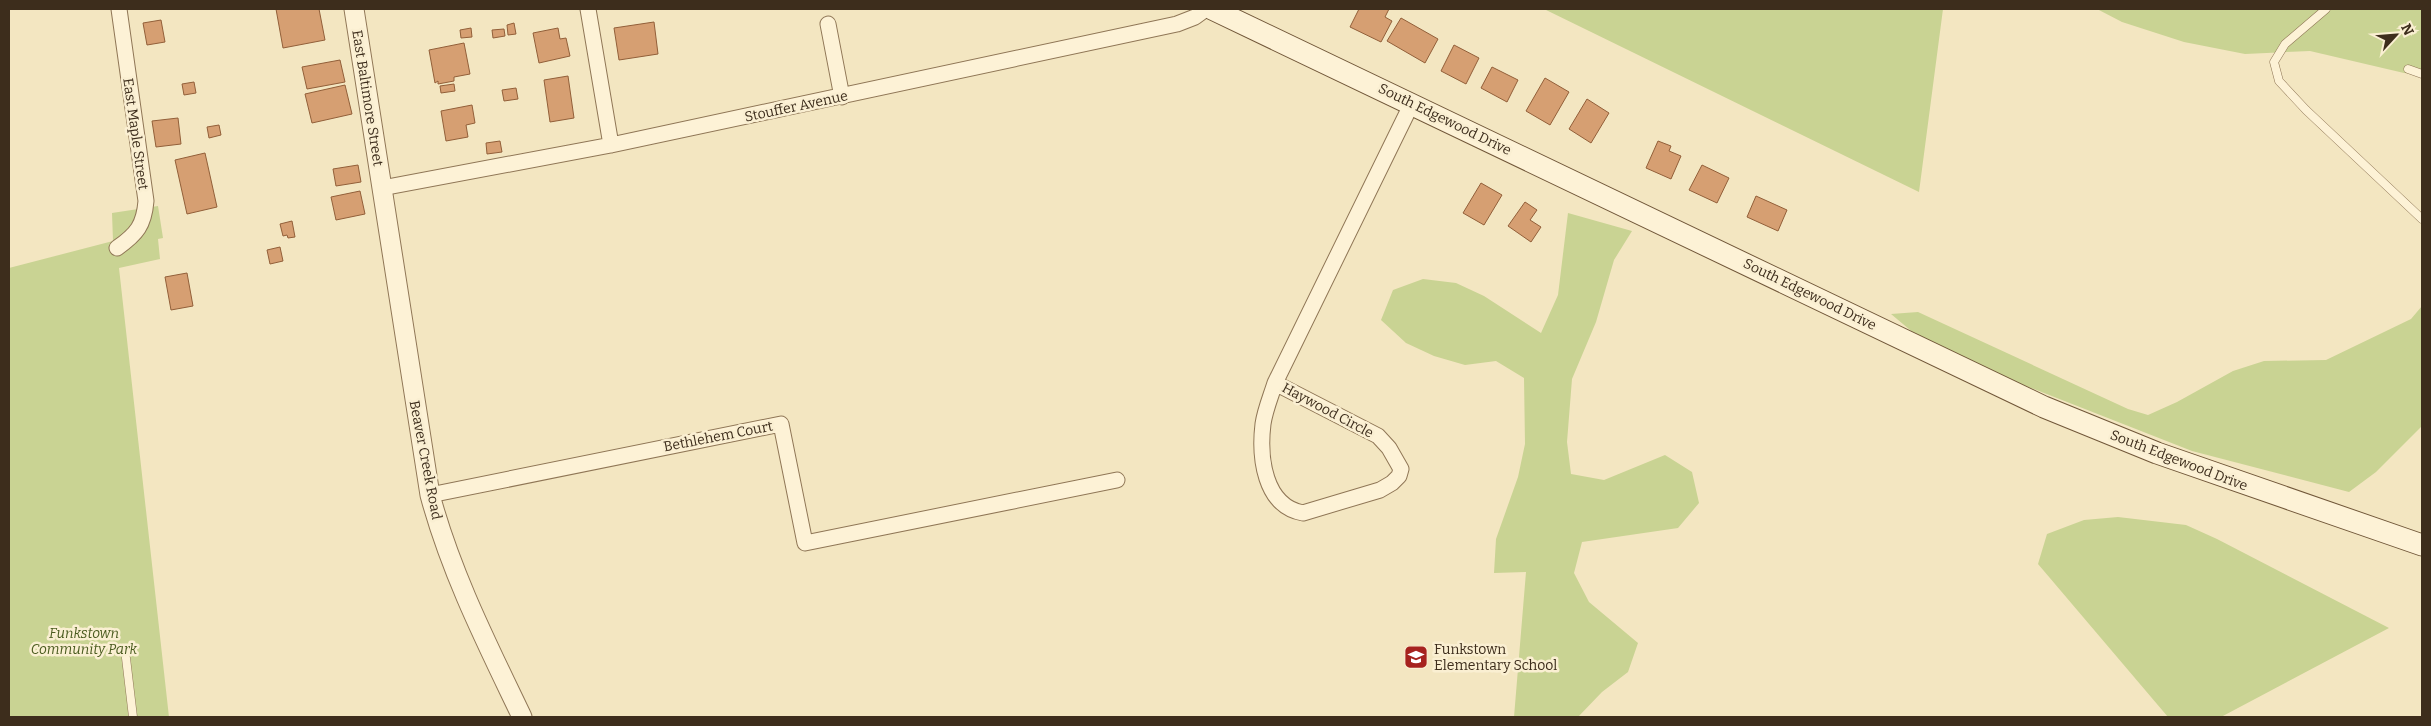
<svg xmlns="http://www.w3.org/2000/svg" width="2431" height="726" font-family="Bitter,serif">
	<rect width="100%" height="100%" fill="#f3e6c1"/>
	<path fill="#c9d393" d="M1544,9H1943L1919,192Z
		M2097,9H2422V74L2404,73L2310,51L2245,54L2184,42L2122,22Z
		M158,206L163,238L158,239L160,259L119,268L169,717H9V268L113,241L112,213Z
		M1568,213L1632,231L1614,260L1596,322L1572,379L1567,442L1571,474L1604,480L1665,455L1692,472L1699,503L1678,528L1582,542L1574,573L1589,602L1638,643L1628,672L1602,692L1578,717H1514L1526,572L1494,573L1496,539L1518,477L1525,444L1524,378L1496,361L1465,365L1434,356L1406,343L1381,320L1393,290L1423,279L1456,283L1484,296L1541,333L1558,295Z
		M2422,306V426L2376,472L2349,492L2192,451L1934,350L1891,314L1918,312L2128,409L2148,415L2177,402L2233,371L2264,361L2326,360L2411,319Z
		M2118,517L2186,525L2217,539L2389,628L2221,717H2168L2038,564L2047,534L2084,520Z"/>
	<path fill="#d69f72" stroke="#925f39" d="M276,9H319L325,40L283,48Z
		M1359,9H1389L1385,17L1392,21L1381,42L1350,27Z
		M1401,18L1438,39L1425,63L1387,41Z
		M161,20L165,42L147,45L143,23Z
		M654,22L658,54L619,60L614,28Z
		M514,23L516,34L508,35L507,25Z
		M471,28L472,37L461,38L460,30Z
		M558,28L560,39L566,38L570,56L539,63L533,33Z
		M504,29L505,36L493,38L492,30Z
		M464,43L470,74L454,77V81L438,84V81L435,83L429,50Z
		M1454,45L1479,58L1466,84L1441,71Z
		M340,60L345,82L307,89L302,67Z
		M1492,67L1518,80L1507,102L1481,88Z
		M568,76L574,118L550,122L544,80Z
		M1545,78L1569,92L1550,125L1526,111Z
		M194,82L196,93L184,95L182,84Z
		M454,84L455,91L441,93L440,86Z
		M345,85L352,114L312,123L305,94Z
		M516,88L518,99L504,101L502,90Z
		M1587,99L1609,113L1591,143L1569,129Z
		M472,105L475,123L466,125L468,137L446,141L441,111Z
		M178,118L181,144L156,147L152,121Z
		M219,125L221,135L209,138L207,127Z
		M500,141L502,152L487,154L486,143Z
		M1658,141L1671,146L1669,151L1681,156L1671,179L1646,168Z
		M205,153L217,207L187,214L175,160Z
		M358,165L361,182L336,186L333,169Z
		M1702,165L1729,178L1717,203L1689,190Z
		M1481,183L1502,195L1484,225L1463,213Z
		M360,191L365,214L336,220L331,197Z
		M1756,196L1787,210L1778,231L1747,217Z
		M1525,202L1537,210L1530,220L1541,227L1531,242L1508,226Z
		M292,221L295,237L288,238L287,235L283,236L280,224Z
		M280,247L283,261L270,264L267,250Z
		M187,273L193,306L171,310L165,277Z"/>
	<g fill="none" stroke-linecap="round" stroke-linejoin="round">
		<g stroke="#8f7656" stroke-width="9">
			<path id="service" d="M2326,9L2285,44L2274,62L2279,81L2306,110L2422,219
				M2408,69L2422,74
				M126,658L133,717"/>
		</g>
		<g stroke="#8f7656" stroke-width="17">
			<path id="minor" d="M588,9L611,145
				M828,24L842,97
				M382,188L611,145L1177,24L1195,17L1206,9
				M117,248C137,234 144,225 146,201L119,9
				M1275,383C1271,396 1265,410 1263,424C1259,457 1264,506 1303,513L1380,490L1392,483L1399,476L1401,469L1389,448L1378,436L1275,383L1412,103
				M430,495L781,424L805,543L1117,480"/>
		</g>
		<g stroke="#8f7656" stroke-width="21">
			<path id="tertiary" d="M354,9L430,495C451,573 487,644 522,717"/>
		</g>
		<g stroke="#715739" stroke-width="23">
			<path id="secondary" d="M1212,9L2044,407L2157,453L2422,545"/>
		</g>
		<use href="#service" stroke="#fdf2d6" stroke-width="8"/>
		<use href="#minor" stroke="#fdf2d6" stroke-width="15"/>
		<use href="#tertiary" stroke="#fdf2d6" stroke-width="19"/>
		<use href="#secondary" stroke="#fdf2d6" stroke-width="21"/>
	</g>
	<defs>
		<g id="school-square" transform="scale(1.25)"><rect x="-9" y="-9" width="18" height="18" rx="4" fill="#a6221e" stroke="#faefd2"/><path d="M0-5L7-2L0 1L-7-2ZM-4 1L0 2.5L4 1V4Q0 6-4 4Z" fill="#fff"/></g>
	</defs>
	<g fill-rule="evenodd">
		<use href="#school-square" x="1416" y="657"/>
	</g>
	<g text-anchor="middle" stroke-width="5" stroke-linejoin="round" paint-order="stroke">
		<g font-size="14" fill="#3d2d1c" stroke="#faefd2">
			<text transform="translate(368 98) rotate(81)" y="5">East Baltimore Street</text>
			<text transform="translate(796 106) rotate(-12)" y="5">Stouffer Avenue</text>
			<text transform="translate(1445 119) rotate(26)" y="5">South Edgewood Drive</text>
			<text transform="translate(136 134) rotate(82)" y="5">East Maple Street</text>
			<text transform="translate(1810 294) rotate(26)" y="5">South Edgewood Drive</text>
			<text transform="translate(1328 410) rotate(28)" y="5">Haywood Circle</text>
			<text transform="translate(718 436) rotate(-11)" y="5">Bethlehem Court</text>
			<text transform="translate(426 460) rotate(79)" y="5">Beaver Creek Road</text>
			<text transform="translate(2179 460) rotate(21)" y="5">South Edgewood Drive</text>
		</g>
		<g font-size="14" font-style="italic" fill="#4b5c20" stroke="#faefd2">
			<text x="84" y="638">Funkstown<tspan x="84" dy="16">Community Park</tspan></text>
		</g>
		<g font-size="14" fill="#3d2d1c" stroke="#faefd2" text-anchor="start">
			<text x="1434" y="654">Funkstown<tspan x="1434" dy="16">Elementary School</tspan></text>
		</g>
	</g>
	<rect width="2431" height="726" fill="none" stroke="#3d2d1c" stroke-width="20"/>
	<g transform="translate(2396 35) rotate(64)" stroke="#faefd2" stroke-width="4" paint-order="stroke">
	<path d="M0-4L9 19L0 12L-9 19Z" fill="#3d2d1c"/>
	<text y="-8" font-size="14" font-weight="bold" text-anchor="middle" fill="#3d2d1c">N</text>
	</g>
</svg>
